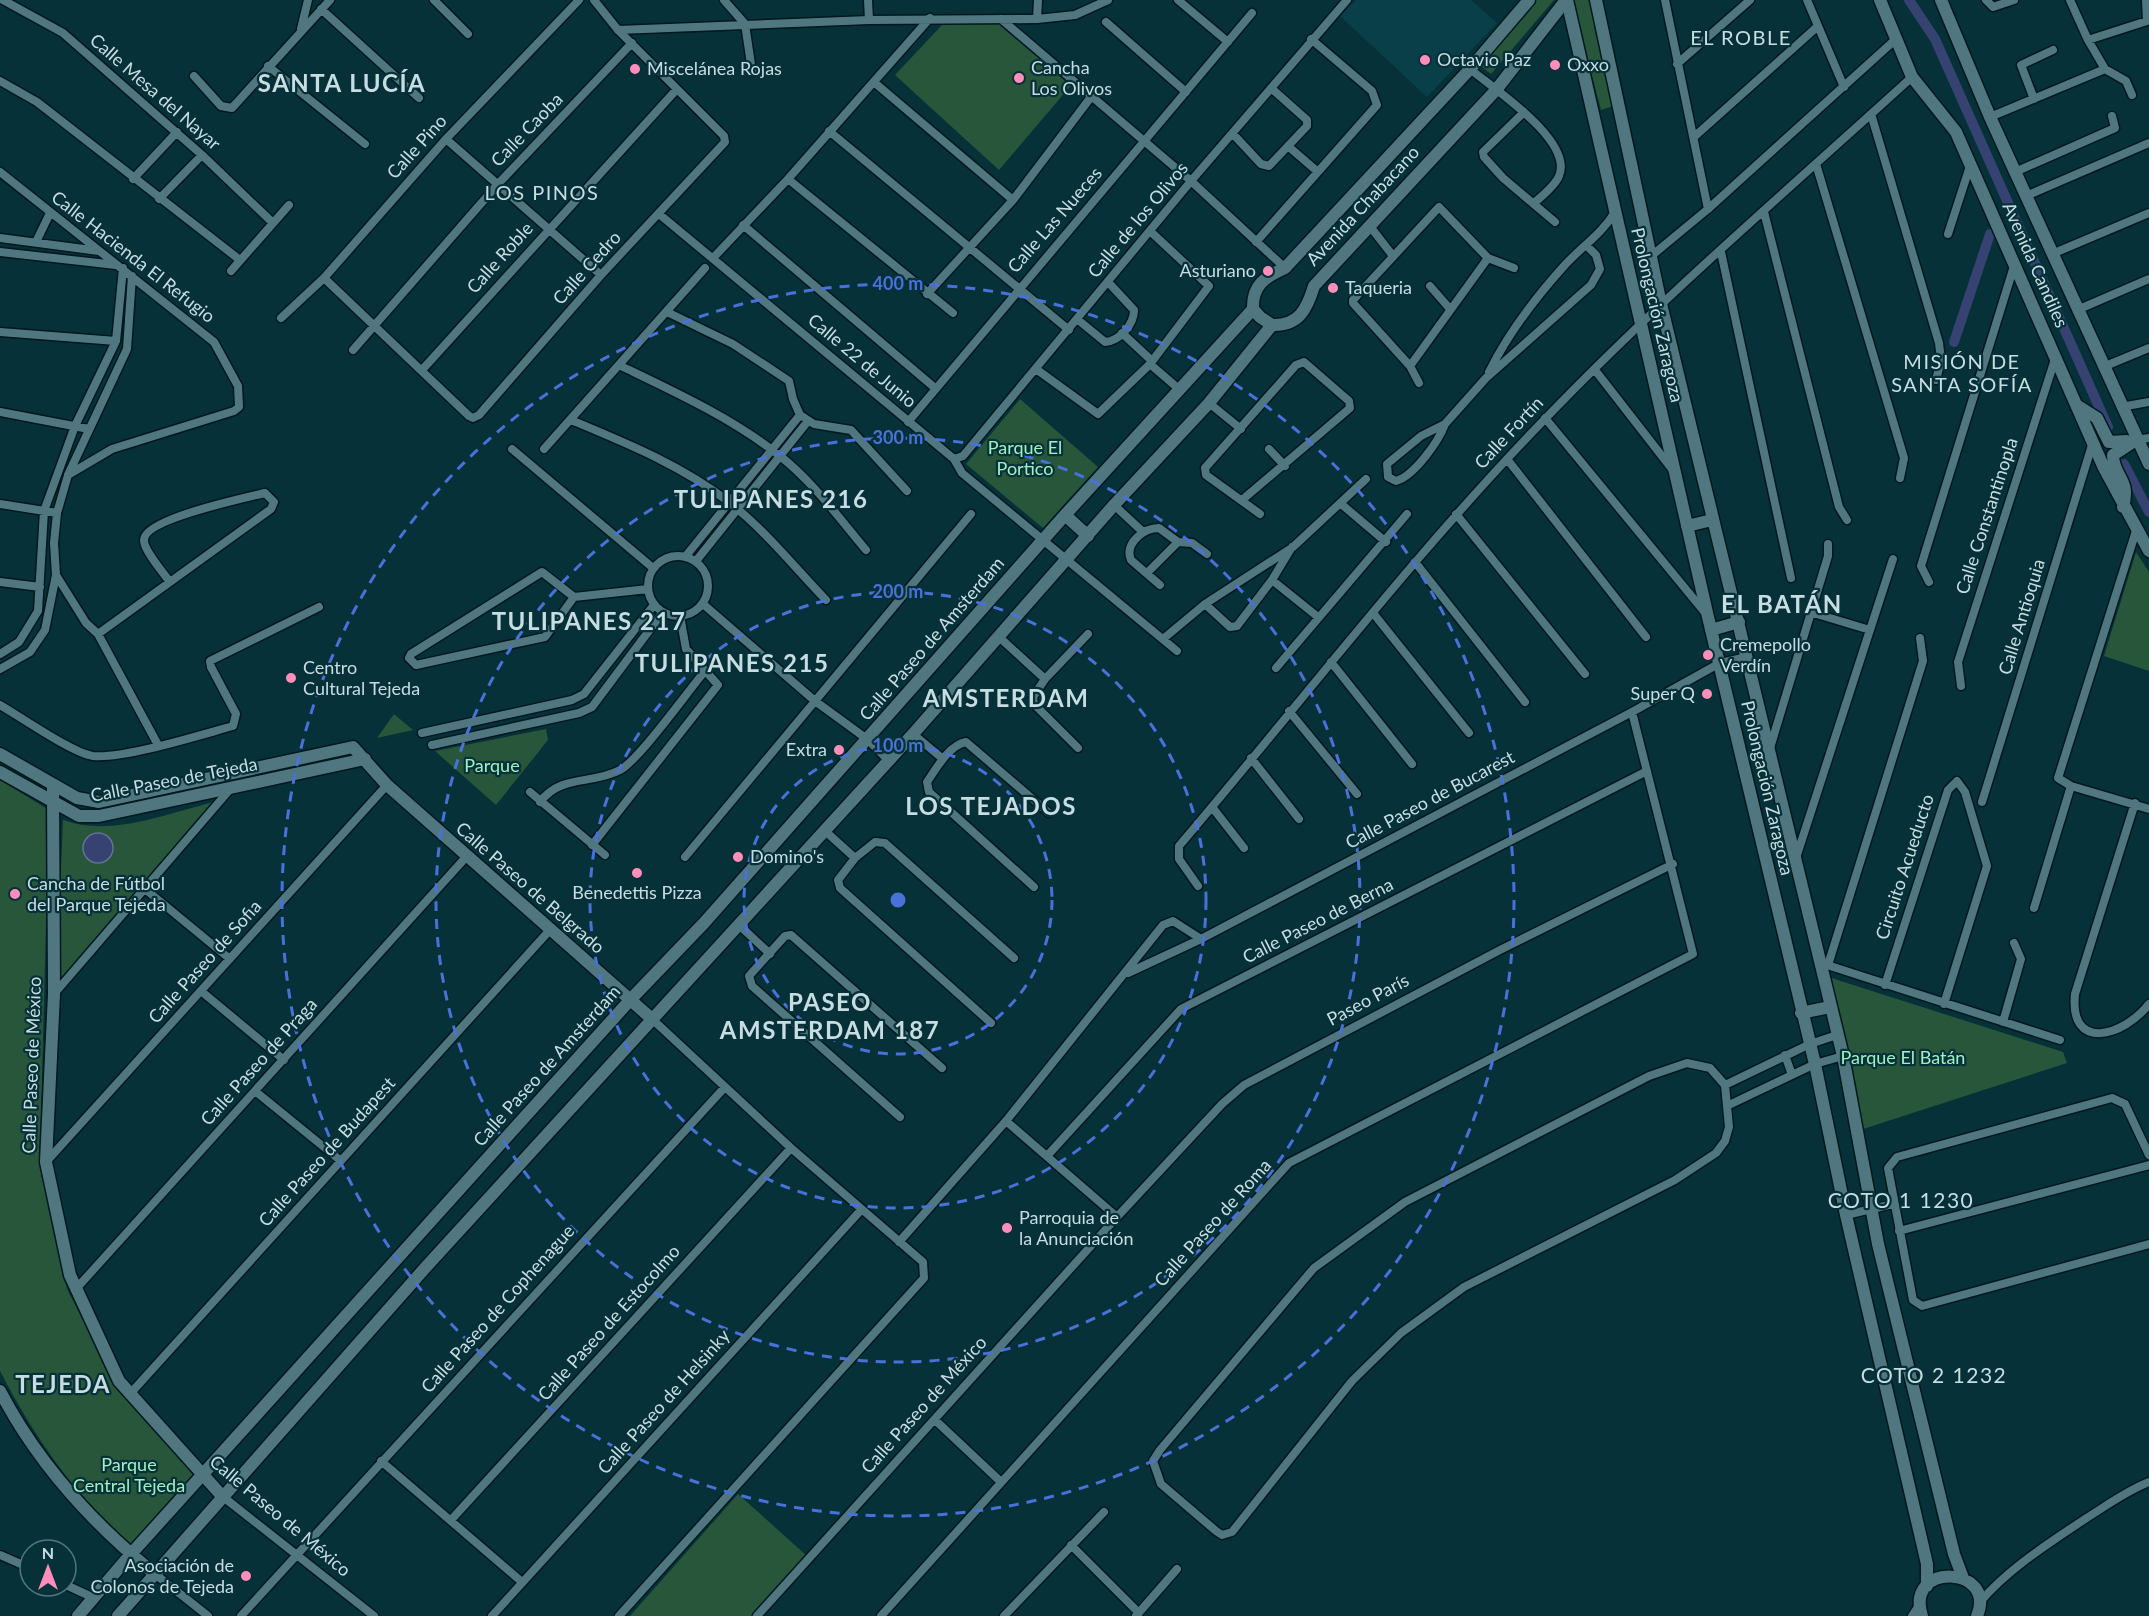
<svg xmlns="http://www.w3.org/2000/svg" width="2149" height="1616" font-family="Lato,sans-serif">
	<rect width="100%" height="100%" fill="#073139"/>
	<path fill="#083f48" d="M1356,0H1471L1497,23L1427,97L1340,16Z"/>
	<path fill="#27563b" d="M1533,0H1554L1491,74L1477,63Z
		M1572,0H1590L1613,106L1601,110Z
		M974,22L1001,24L1073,83L999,170L895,75L942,25Z
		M1020,399L1098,467L1043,528L966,464Z
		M2136,552L2149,572V671L2104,656Z
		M394,714L413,730L377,738Z
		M546,729L548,740L496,805L435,751Z
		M0,780L49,810L40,1151L67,1289L122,1395L196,1474L130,1548C74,1493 36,1440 0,1371Z
		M218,801L56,984L63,820C112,838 170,812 218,801Z
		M1825,976L2063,1052L2067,1063L1863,1129Z
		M738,1494L807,1556L751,1616H630Z"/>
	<path fill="#364372" stroke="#627194" stroke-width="1.5" d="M83 848a15 15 0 1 1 30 0a15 15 0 1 1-30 0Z"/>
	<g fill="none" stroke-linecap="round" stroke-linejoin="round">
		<path stroke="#364372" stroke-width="10" d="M1909,0L1935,39L2108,427
			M1954,342L1990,234
			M2124,464L2149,512"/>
		<g stroke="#00181e" stroke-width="11">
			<path id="street" d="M3,0L63,33L202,155L273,223
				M434,0L468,34
				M724,0L745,24L752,71
				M868,0L869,20
				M1178,0L1228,42
				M1665,0L1708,209
				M1807,0L1844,87
				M1986,0L1993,7L2014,0
				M2070,0L2088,40L2105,69
				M321,9L419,98
				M1001,19L1191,181L1285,268
				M1037,19L1038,0
				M1106,22L1186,92
				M301,29L308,0
				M618,30L869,20L1037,19L1075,15L1108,0
				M2088,40L2147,21L2146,0
				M1677,64L1750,0
				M268,66L365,144
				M1470,69C1494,89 1574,141 1559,176C1555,186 1542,196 1534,203
				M2105,69L2126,81L2132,95
				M194,76L221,106L232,108L330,0
				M0,81L37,102L240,260
				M875,83L1013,200
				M2034,99L2021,65L2053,50
				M1524,112L1483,152L1484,157L1503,178L1555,222
				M1871,114L1939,343L1941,360L1936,380
				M1990,117L2105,69
				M829,131L1069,330
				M1233,134L1261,164L1269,166L1307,126V120L1271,88
				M1694,137L1818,26
				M446,139L601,275
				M1289,147L1318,172
				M1816,164L1904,458L1900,478
				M0,172L214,342L238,386L239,407L234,411L112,449L68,475
				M2015,172L2115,128L2112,116
				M133,179L177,132
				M788,179L953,313
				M2026,196L2149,143
				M159,199L202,155
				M1764,212L1839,507L1847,520
				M659,214L954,459L962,473L1177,651
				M743,225L935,388
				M1369,225L1393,256
				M1948,234L1970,166
				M0,238L99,251
				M36,242L50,213
				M1256,242L1377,105L1372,91L1311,39
				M0,252L116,265
				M1721,252L1791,578
				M2052,254L2149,213
				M714,257L788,179L930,18
				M1650,257L1708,209L1896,39
				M231,271L289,205
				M324,278L469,416L473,418L479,415L601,275L725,142L724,136L618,30L594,0
				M1430,286L1450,309
				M927,294L1013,200L1091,97
				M2077,310L2149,279
				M667,312L733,344L789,381L793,399L800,415L814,424L851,430L907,491
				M281,318L324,278L446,139L579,0
				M1077,319L1105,342C1120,341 1134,324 1134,310L1108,282
				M0,332L116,341
				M1122,333L1151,360
				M353,350L498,184L632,43
				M1150,364L1180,390
				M621,366C675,392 732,418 780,456C813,482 839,518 866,550
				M1410,366L1488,258
				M2103,367L2149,348
				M1036,369L1098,414L1150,364L1209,286L1150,231
				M422,370L677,89
				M1595,370L1672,469
				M1489,372C1508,334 1536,297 1564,266C1581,247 1601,235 1615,212
				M1419,383L1410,366L1353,303V300L1439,207L1488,258L1514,268
				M1209,403L1241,429
				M2121,407L2149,402
				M0,412L89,429
				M1545,418L1707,615
				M571,420C626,443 681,465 729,502C765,530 795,568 826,600
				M908,422L1252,13
				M1445,424C1439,441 1414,476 1396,481L1388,477L1387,464L1421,436L1445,424L1486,378L1591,285L1600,269L1596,255L1587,246
				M2136,440L2149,438
				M512,449L653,568
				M544,449L705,268
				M1269,449L1285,466
				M954,459L963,456L1191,181L1347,0
				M1507,459L1646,637
				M1242,500L1350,408L1349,401L1304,362L1296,365L1205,468L1206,475L1260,514
				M1340,503L1386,542
				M0,504L57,513
				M1114,505L1143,532
				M1456,514L1585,674
				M2136,531L2058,778L2071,786L2149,809
				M648 586a30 30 0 1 1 60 0a30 30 0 1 1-60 0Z
				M685,557L800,415
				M696,561L808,421
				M1415,562L1525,702
				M1147,573L1178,542
				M56,575L86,623L98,634L158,745
				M1272,580L1318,617
				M0,582L40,587
				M1929,582L1921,566L2015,263
				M1160,585L1131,560C1124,543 1144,528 1159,528L1178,542L1192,543L1207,554
				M574,597L545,637L416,665L409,658L411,654L542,572L574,597L648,589
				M703,604L815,701L867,739L888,760
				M1205,604L1230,627L1237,626L1272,580L1292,547
				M1810,612L1870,630
				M1373,613L1469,733
				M98,634L271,509L274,502L265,493C245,498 144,519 144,540C143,549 164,574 170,582
				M999,637L1045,679L1033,697L1034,704L1078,748
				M1163,639L1205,604L1293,547L1366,479
				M0,654L19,642L38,611L44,511L75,426L116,341L123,268
				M1331,662L1412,764
				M1276,668L1407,514
				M0,669L30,652L45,630L56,575L54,543L57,513L68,475L127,349L132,276
				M1045,679L1088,634
				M1961,686L1958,662L2056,356
				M0,705C21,717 72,753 93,756C124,759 200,735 233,726L236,714L211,667L210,661L319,607
				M1289,711L1357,794
				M422,733L572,700L584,694L654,605
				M913,734L943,759
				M432,745L579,713L592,707L663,612
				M1770,748L1828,556V544
				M1251,758L1299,819
				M530,792L605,855
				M540,802C561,774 592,785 620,770C639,760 688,691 705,671
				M1982,802L2093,442
				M2135,803L2075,994C2069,1053 2124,1036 2149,1004
				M1212,807L1244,848
				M824,830L855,858
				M592,845L718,685L686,649L680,616
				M685,857L971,514
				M1796,858L1893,559
				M1198,886L1179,859V846C1300,704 1414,554 1544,420C1660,299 1788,190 1912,77
				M1034,887L929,792L927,782C936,769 949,745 966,742L1049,813
				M145,889L230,959
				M2034,908L2071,786
				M739,925L770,954
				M1824,964L2060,1040
				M1828,965L1923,661L1920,638
				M1128,973L1201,939L1632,712L1720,663L1747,657
				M1885,985L1948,790L1957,781L1965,792L1987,866L1944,1004
				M201,991L284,1060
				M54,994L232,787
				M2003,1022L2021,959L2014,943
				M991,1023L840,888L838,880L855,858L875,842L885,843L1014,958
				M1785,1055L1792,1075
				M1687,1063L1710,1068L1725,1085L1729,1127L1725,1141L1716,1153L1675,1180L1464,1287L1401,1333L1352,1381L1232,1532L1222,1535L1216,1531L1161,1484L1153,1461L1160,1450L1314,1268L1405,1202L1649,1076Z
				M1725,1085L1810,1044L1837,1035
				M255,1091L341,1161
				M1729,1105L1815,1064L1843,1056
				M900,1117L752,986L749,976L785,936L791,935L942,1068
				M1006,1121L1117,1217
				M2149,1155L2125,1104L2112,1098L1897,1157L1888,1168L1913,1300L1922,1306L2149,1244
				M1047,1156L1181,1009L1647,771
				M46,1162L387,785
				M1846,1215L1893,1204
				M1899,1231L2149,1165
				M899,1242L1006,1121L1163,925L1173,921L1201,939
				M75,1290L467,856
				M129,1395L549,931
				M935,1420L1001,1482
				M381,1461L522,1582
				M222,1496L374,1616
				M451,1520L791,1148
				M1071,1545L1139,1613
				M0,1555L30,1568
				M155,1574L208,1616
				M66,1585L94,1598
				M1980,1602C2009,1568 2048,1544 2085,1519C2106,1506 2126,1491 2149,1482
				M241,1616L725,1087
				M492,1616L861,1210
				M619,1616L924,1278L923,1262L791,1148L652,1019
				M757,1616L1117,1217L1222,1104L1244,1085L1500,950L1673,864
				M881,1616L1289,1163L1693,954L1632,712
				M1004,1616L1104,1512
				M1136,1616L1177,1569
				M1912,1616L1920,1604"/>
		</g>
		<g stroke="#00181e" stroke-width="15">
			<path id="secondary" d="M1567,0L1708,617L1815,1064L1846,1215L1927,1564V1586
				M1596,0L1661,304L1843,1056L1878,1244L1954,1554L1963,1578
				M1880,0L1912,77L1956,132L2104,468L2149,551
				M1941,0L1990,117L2149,464
				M1253,309L1260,317L1272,325
				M2078,406L2097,418L2109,442L2127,441
				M2123,507C2131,478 2113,477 2113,455L2136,440
				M1065,515L1088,536
				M1687,526L1712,520
				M1711,630L1739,622
				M0,754L77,798L99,802L353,747L387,785L652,1019
				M0,772L79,816H99L365,759
				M53,786L54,994L46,1162L70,1275L119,1381L222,1496
				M1801,1013L1830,1007
				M0,1391C38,1464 92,1523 155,1574
				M78,1616L131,1554L631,999L704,923L1065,515L1253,309C1252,285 1265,277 1285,268L1470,69L1529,0
				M118,1616L425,1268L913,734L1114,505L1209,403L1272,325C1299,326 1307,309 1314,286L1496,90L1566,0
				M1922,1616C1904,1561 1998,1566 1977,1616"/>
		</g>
		<use href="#street" stroke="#507780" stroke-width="8"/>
		<use href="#secondary" stroke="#507780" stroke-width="12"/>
	</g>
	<g fill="none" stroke="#4872da" stroke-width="3" stroke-dasharray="10 8">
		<circle cx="898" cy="900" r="154"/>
		<circle cx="898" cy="900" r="308"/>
		<circle cx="898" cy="900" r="462"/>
		<circle cx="898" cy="900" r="616"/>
	</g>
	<g fill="#ff8ebb" stroke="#073139" stroke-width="2">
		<circle cx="1425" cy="60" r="6"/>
		<circle cx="1555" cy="65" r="6"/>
		<circle cx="635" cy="69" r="6"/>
		<circle cx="1019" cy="78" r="6"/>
		<circle cx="1268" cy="271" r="6"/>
		<circle cx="1333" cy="288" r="6"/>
		<circle cx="1708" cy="655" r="6"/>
		<circle cx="291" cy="678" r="6"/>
		<circle cx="1707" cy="694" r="6"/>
		<circle cx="839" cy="750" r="6"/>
		<circle cx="738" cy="857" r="6"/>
		<circle cx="637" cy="873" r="6"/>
		<circle cx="15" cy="894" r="6"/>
		<circle cx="1007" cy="1228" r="6"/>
		<circle cx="246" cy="1576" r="6"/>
	</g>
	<g text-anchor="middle" stroke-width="4.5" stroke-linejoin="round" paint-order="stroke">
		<g font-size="18" fill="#c8dde2" stroke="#073139" text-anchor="start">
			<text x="1437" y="66">Octavio Paz</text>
			<text x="1567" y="71">Oxxo</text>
			<text x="1031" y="74">Cancha<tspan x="1031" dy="21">Los Olivos</tspan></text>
			<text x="647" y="75">Miscelánea Rojas</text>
			<text x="1256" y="277" text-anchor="end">Asturiano</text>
			<text x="1345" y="294">Taqueria</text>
			<text x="1720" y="651">Cremepollo<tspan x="1720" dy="21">Verdín</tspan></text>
			<text x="303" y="674">Centro<tspan x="303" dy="21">Cultural Tejeda</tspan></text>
			<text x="1695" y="700" text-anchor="end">Super Q</text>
			<text x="827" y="756" text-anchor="end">Extra</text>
			<text x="750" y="863">Domino's</text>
			<text x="27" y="890">Cancha de Fútbol<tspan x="27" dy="21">del Parque Tejeda</tspan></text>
			<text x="637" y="899" text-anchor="middle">Benedettis Pizza</text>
			<text x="1019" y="1224">Parroquia de<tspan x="1019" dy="21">la Anunciación</tspan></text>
			<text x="234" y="1572" text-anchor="end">Asociación de<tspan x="234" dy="21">Colonos de Tejeda</tspan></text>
		</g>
		<g font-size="18" fill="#c8dde2" stroke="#073139">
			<text transform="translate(155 92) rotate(41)" y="6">Calle Mesa del Nayar</text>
			<text transform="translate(527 130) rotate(-46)" y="6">Calle Caoba</text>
			<text transform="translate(417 147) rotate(-48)" y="6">Calle Pino</text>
			<text transform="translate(1363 206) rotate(-47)" y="6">Avenida Chabacano</text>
			<text transform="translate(1055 220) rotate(-49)" y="6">Calle Las Nueces</text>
			<text transform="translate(1138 220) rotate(-50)" y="6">Calle de los Olivos</text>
			<text transform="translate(133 257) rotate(38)" y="6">Calle Hacienda El Refugio</text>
			<text transform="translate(500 258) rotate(-48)" y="6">Calle Roble</text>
			<text transform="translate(2035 265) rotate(66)" y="6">Avenida Candiles</text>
			<text transform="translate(587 268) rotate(-48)" y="6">Calle Cedro</text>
			<text transform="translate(1657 315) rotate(77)" y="6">Prolongación Zaragoza</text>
			<text transform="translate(862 361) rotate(40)" y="6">Calle 22 de Junio</text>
			<text transform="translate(1509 433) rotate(-47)" y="6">Calle Fortín</text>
			<text transform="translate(1987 516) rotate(-72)" y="6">Calle Constantinopla</text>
			<text transform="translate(2022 617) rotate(-73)" y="6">Calle Antioquia</text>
			<text transform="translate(932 639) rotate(-49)" y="6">Calle Paseo de Amsterdam</text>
			<text transform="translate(174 780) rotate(-11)" y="6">Calle Paseo de Tejeda</text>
			<text transform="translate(1767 788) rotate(77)" y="6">Prolongación Zaragoza</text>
			<text transform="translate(1430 800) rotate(-28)" y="6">Calle Paseo de Bucarest</text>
			<text transform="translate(1905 867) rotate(-72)" y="6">Circuito Acueducto</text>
			<text transform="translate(530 888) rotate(41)" y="6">Calle Paseo de Belgrado</text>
			<text transform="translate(1318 921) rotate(-27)" y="6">Calle Paseo de Berna</text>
			<text transform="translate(205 962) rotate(-48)" y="6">Calle Paseo de Sofia</text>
			<text transform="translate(1368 1000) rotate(-28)" y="6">Paseo París</text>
			<text transform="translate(259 1062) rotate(-48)" y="6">Calle Paseo de Praga</text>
			<text transform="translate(32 1065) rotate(-88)" y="6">Calle Paseo de México</text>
			<text transform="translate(547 1066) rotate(-48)" y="6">Calle Paseo de Amsterdam</text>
			<text transform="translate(327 1152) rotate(-48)" y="6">Calle Paseo de Budapest</text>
			<text transform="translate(1213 1223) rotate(-48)" y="6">Calle Paseo de Roma</text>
			<text transform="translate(498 1309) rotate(-48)" y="6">Calle Paseo de Cophenague</text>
			<text transform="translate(609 1323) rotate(-48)" y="6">Calle Paseo de Estocolmo</text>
			<text transform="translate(664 1402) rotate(-48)" y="6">Calle Paseo de Helsinky</text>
			<text transform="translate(924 1405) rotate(-48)" y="6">Calle Paseo de México</text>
			<text transform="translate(280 1516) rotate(40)" y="6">Calle Paseo de México</text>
		</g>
		<g font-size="18" fill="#9df3bf" stroke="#073139">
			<text x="1025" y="454">Parque El<tspan x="1025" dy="21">Portico</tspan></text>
			<text x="492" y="772">Parque</text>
			<text x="1903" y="1064">Parque El Batán</text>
			<text x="129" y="1471">Parque<tspan x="129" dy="21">Central Tejeda</tspan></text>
		</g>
		<g font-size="20" letter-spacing="1.5" fill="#c8dde2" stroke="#073139">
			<text x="1741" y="45">EL ROBLE</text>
			<text x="542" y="200">LOS PINOS</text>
			<text x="1962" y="369">MISIÓN DE<tspan x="1962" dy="23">SANTA SOFÍA</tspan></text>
		</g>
		<g font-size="21" letter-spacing="1.5" fill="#c8dde2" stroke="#073139">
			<text x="1901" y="1208">COTO 1 1230</text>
			<text x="1934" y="1383">COTO 2 1232</text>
		</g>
		<g font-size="24" font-weight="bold" letter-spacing="1.5" fill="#c8dde2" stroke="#073139">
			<text x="342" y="92">SANTA LUCÍA</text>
			<text x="771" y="508">TULIPANES 216</text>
			<text x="1782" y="613">EL BATÁN</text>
			<text x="589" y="630">TULIPANES 217</text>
			<text x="732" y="672">TULIPANES 215</text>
			<text x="1006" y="707">AMSTERDAM</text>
			<text x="991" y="815">LOS TEJADOS</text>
			<text x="830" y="1011">PASEO<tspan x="830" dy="28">AMSTERDAM 187</tspan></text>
			<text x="63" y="1393">TEJEDA</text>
		</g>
	</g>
	<circle cx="898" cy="900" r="9" fill="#4872da" stroke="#073139" stroke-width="3"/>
	<g font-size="18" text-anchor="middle" font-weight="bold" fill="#4872da" stroke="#073139" stroke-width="4.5" stroke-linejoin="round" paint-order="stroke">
		<text x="898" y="290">400 m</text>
		<text x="898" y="444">300 m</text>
		<text x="898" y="598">200 m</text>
		<text x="898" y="752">100 m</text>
	</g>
	<g transform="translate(48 1568)"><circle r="28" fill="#073139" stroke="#54767d" stroke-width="1.5"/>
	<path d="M0-4.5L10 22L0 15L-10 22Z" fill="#ff8ebb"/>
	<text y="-9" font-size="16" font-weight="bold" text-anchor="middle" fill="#c8dde2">N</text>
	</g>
</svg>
